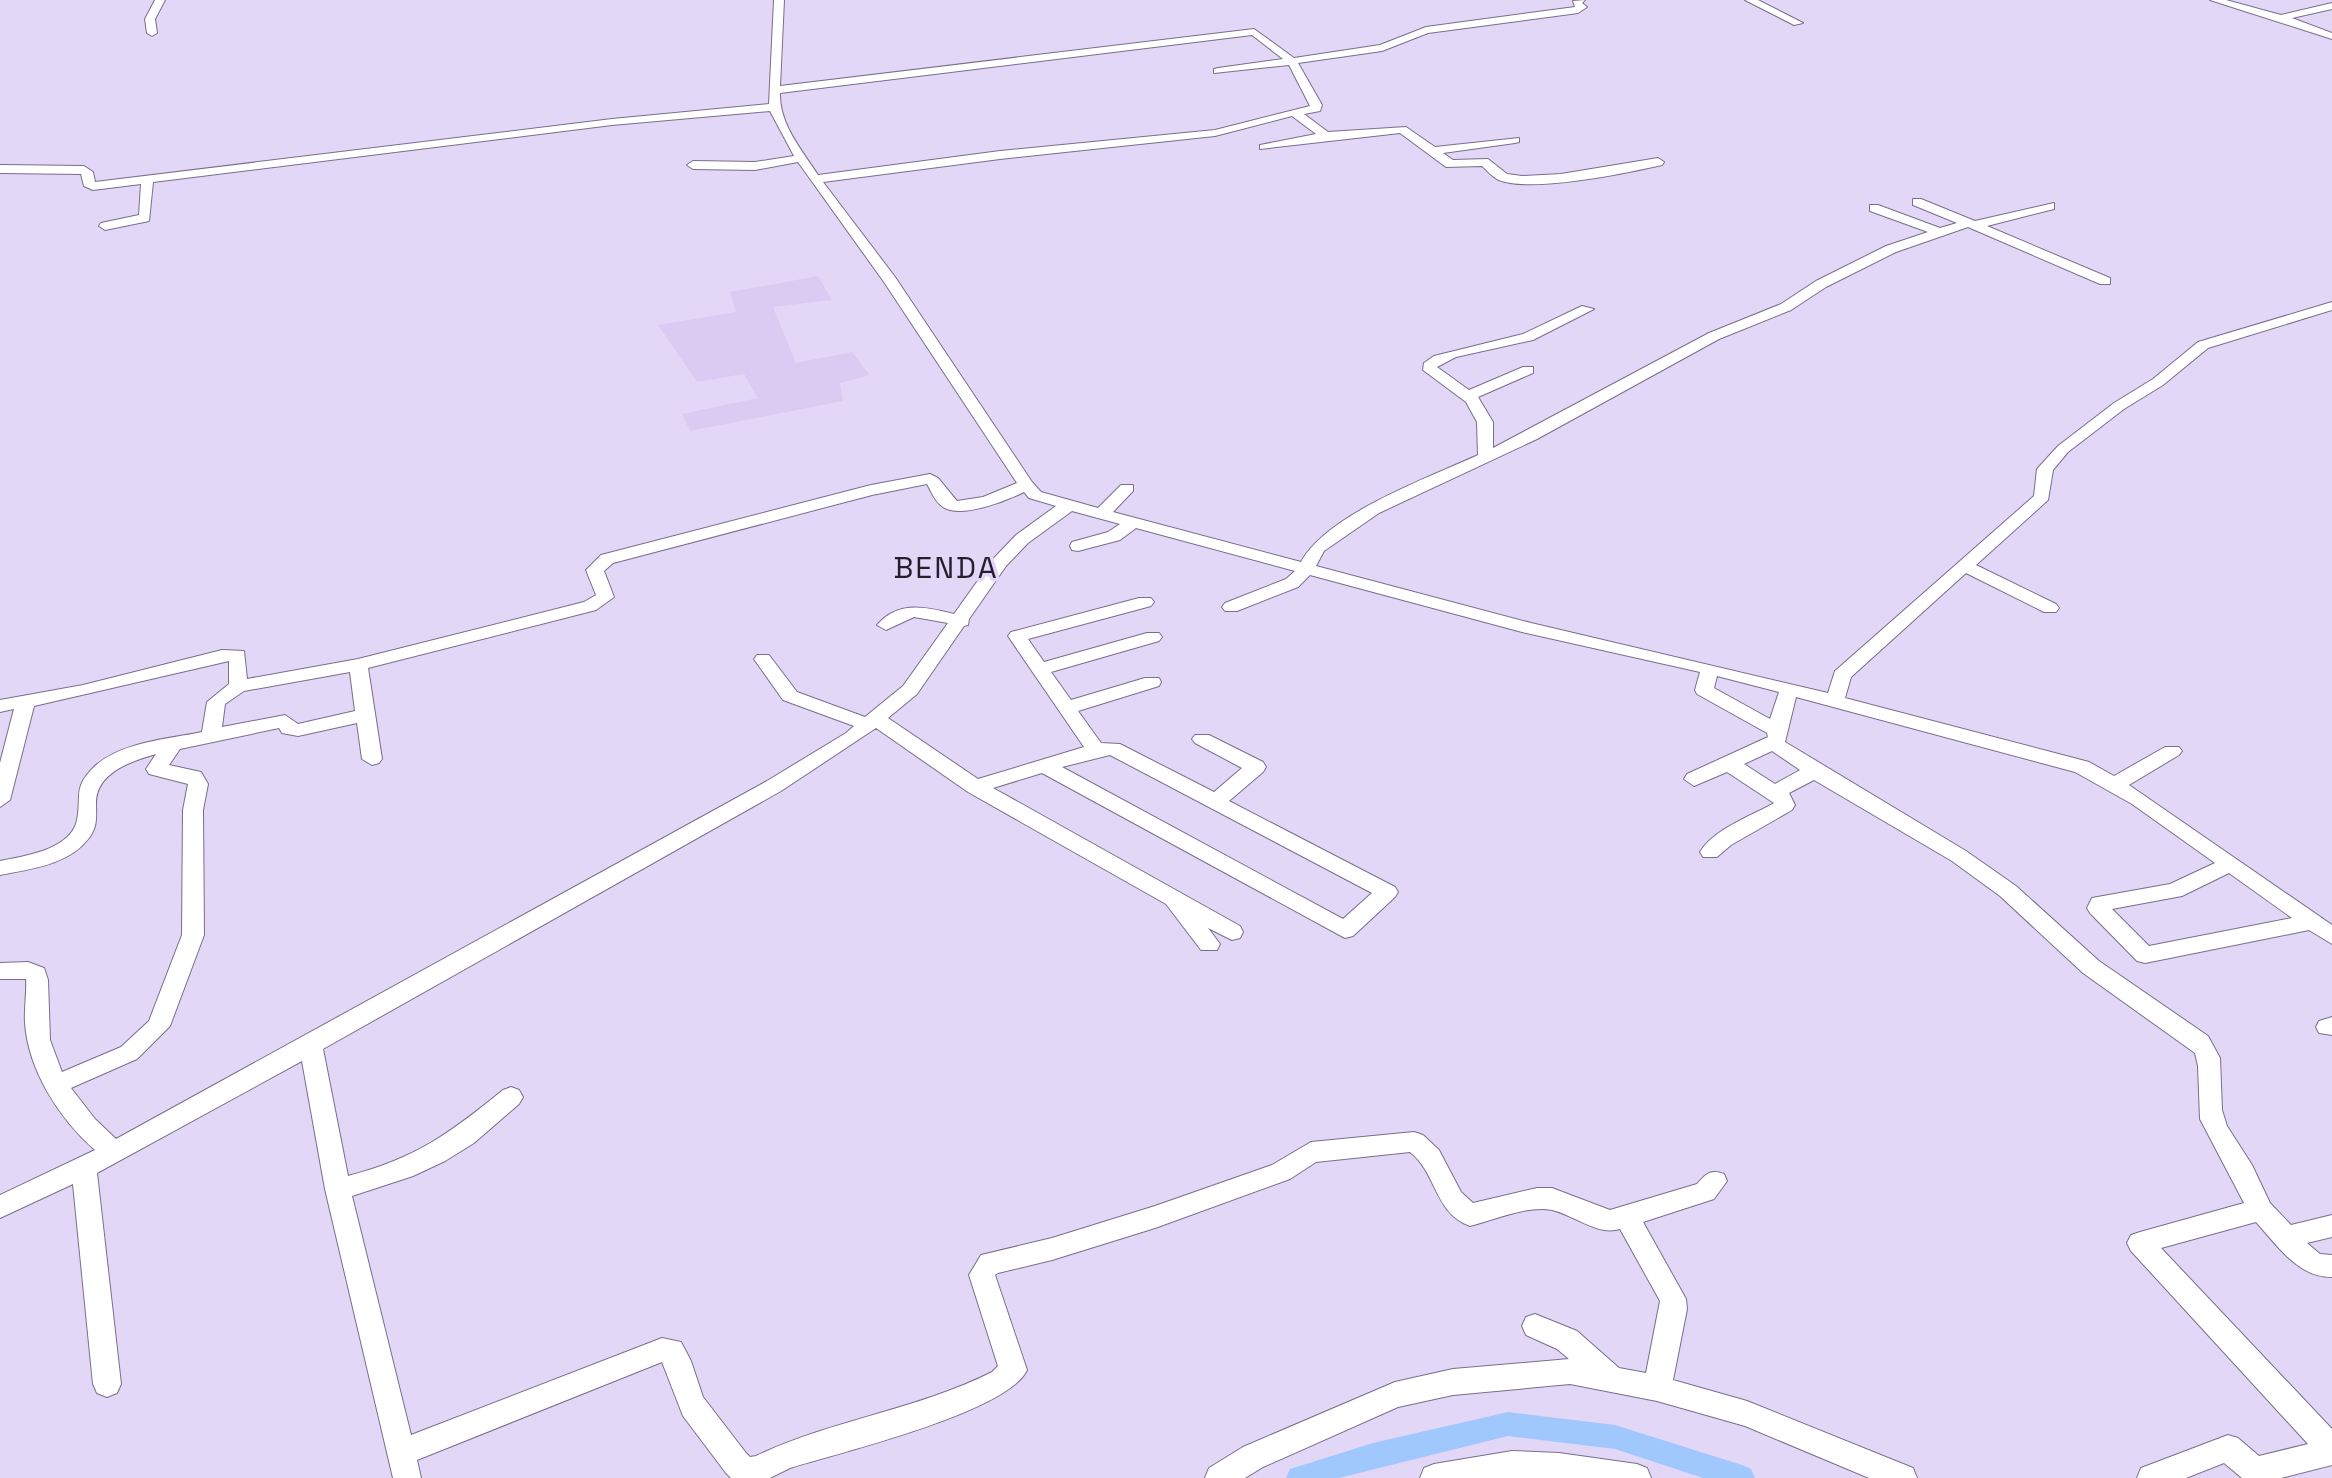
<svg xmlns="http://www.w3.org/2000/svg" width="2332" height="1478" font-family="'Space Grotesk',sans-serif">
	<rect width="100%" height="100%" fill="#e3d7f8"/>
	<path fill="#dacbf3" d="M818,276L832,300L773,307L796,363L852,352L870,375L840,383L843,401L690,431L682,414L758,398L744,374L697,382L658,325L736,312L730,292Z"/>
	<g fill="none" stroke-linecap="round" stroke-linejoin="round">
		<path fill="#a0c8fd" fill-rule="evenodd" d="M1508,1412L1615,1425L1742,1465L1751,1469L1755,1478H1703L1615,1449L1508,1436L1339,1478H1286L1290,1469L1373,1443Z"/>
		<g stroke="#796e8b" stroke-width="2">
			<path id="minor" d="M155,0H165L155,19L157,33L152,36L147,33L145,19Z
				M774,0H784L780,86L1254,29L1294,58L1380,45L1426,27L1575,7L1573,1L1585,0L1582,3L1587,7L1578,13L1428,33L1382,51L1298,63L1322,105L1320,111L1304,114L1328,132L1406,127L1435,147L1519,138V142L1515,143L1443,153L1453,160L1488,159L1507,174L1522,176L1561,174L1658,158L1664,162L1662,165C1627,173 1531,193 1499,180C1492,177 1487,170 1482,166L1446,167L1400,133L1260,149V145L1316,134L1292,116L1215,136L1000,159L823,182L895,277L1032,482L1041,492L1098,508L1121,485H1133V491L1113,512L1301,562C1327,514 1428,478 1478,455L1477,422L1466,402L1423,370L1424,363L1434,356L1523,334L1582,306L1594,309L1533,340L1456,357L1437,367L1469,390L1523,367H1533V373L1478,397L1493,422V448L1709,333L1781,304L1816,281L1886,246L1928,232L1870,211V205H1878L1940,228L1957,223L1913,205V199H1921L1975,221L2054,203V209L1987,226L2110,278V284H2100L1968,227L1896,252L1826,287L1791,310L1719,339L1537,439L1379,513L1324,551L1316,566L1531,623L1828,693L1835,671L2034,496L2037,469L2058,446L2114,403L2153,379L2198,342L2332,302V310L2208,348L2163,385L2124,409L2068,452L2053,470L2048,500L1976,565L2056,604L2059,608L2056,612H2044L1966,573L1851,677L1845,698L2089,762L2114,776L2165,747H2179L2182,751L2179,755L2129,785L2332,925V944L2309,930L2145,963L2137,961L2090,913L2087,908L2092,898L2170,884L2215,863L2132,804L2075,772L1796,697L1785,742L1966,851L2016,886L2099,961L2208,1036L2220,1058L2222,1110L2227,1126L2252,1165L2270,1203L2291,1225L2332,1215V1237L2307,1243L2320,1254L2332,1255V1277C2297,1277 2278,1246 2256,1222L2161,1248L2332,1429V1465L2281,1478H2242L2224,1463L2186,1478H2137L2141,1468L2228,1435L2238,1438L2259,1456L2308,1444L2131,1251L2127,1243L2131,1235L2140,1232L2244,1203L2200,1119L2198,1066L2195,1053L2083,973L2000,896L1952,861L1814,780L1789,793L1795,805L1792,810L1731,845L1717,857H1703L1700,852C1714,829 1751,816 1774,803L1727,772L1694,786L1684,779L1687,774L1768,737L1767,733L1697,694L1695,690L1700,672L1522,632L1310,575L1298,587L1237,611H1225L1222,607L1225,603L1286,579L1295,571L1136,528L1120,540L1078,551L1072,550L1070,546L1072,542L1108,532L1120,524L1072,511L1028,543L1006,566L969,619L968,625L964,626L917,694L888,718L978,779L1084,747L1008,636L1011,632L1139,598H1151L1154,602L1151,606L1028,639L1044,662L1147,633H1159L1162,637L1159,641L1051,672L1071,700L1145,678H1159L1161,682L1159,686L1078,711L1101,743L1120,744L1214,792L1242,768L1195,743L1192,739L1195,735H1209L1263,762L1266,767L1263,772L1229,801L1395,887L1398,892L1395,897L1353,936L1345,938L1042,773L993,788L1240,926L1243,932L1240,938L1232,940L1208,928L1220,944L1217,950H1201L1166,904L968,792L876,728L781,791L323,1049L348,1176C416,1158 449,1134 503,1090L511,1087L519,1090L523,1097L519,1104L474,1143L445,1161L413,1176L352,1196L411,1435L662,1338L681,1342L691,1361L703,1397L746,1453L750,1457L756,1456C831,1420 917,1410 992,1372L998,1366L969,1275L981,1255L1052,1238L1155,1206L1272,1165L1311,1142L1414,1132L1423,1135L1439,1150L1461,1192L1473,1203L1537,1188H1552L1610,1210L1697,1184C1706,1174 1710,1169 1724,1174L1727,1181L1714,1199L1643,1222L1686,1299L1687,1309L1673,1380L1747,1401L1913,1468L1917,1478H1869L1745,1426L1657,1401L1570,1384L1453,1395L1398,1407L1263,1467L1245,1478H1205L1209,1468L1243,1447L1395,1382L1453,1369L1569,1359L1557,1349L1526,1335L1522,1326L1526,1317L1535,1314L1577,1331L1619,1368L1646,1373L1660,1301L1620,1229C1597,1236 1574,1215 1552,1210C1528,1205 1494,1220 1470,1226C1434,1213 1437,1173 1410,1152L1316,1162L1290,1179L1155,1228L1052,1260L998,1273L995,1275L1027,1370C1008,1412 838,1453 790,1468L770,1478H731L726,1473L683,1416L662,1362L417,1460L421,1478H393L325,1189L302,1061L97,1173L121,1384L117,1393L107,1397L97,1393L93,1384L73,1184L0,1218V1195L95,1150C60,1120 28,1070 25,1023C24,1008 27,993 26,979H0V963L28,962L44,968L48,980L50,1040L62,1072L121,1047L149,1021L182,935L183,810L188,784L149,774L146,769L156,754C132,761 97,772 96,802C96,816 98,826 89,838C69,865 30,869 0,875V861C24,856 71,850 77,820C82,796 72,788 95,766C121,742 169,739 202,732L207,702L229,684V661L34,706L10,800L0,807V763L14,709L0,712V700L83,685L222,650L244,651L247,679L358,659L584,602L596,595L586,570L601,555L871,485L930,474L938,478L957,501L983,497L1017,483L884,282L798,162L755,170L693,169L687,165L693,161L755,162L794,156L770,111L612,125L153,182L149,221L105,230L99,226L101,223L139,215L141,184L93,190L84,186L81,174L0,173V165L84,166L93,172L95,182L612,119L769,104ZM1252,35L1283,59L1218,68L1214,69V73L1289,65L1310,106L1215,130L1000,151L818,175C802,150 779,124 780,93ZM927,484C931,491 935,502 943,507C961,519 1006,501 1024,492L1029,498L1056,506L1016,535L994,558L954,614C927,607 898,600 877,625L886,630L914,617L948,623L903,686L865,717L797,692L769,655H757L754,659L783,700L854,726L846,733L767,781L116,1139L95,1119L71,1088L137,1059L170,1026L204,935L203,810L208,784L201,772L169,765L180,749L279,728L282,733L298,736L357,723L362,759L372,765L379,763L382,759L368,668L596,610L614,597L604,571L613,563L872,495ZM350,672L355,711L298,724L285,715L222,727L225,704L244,691ZM1717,676L1779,692L1770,719L1714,688ZM1772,751L1800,770L1775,784L1744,764ZM1110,755L1372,893L1343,919L1062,767ZM2229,873L2292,918L2149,946L2112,909L2182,896Z
				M1745,0H1758L1803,23L1794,25Z
				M2210,0H2226L2281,15L2332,3V9L2292,18L2332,33V39Z
				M2332,1017V1035L2319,1033L2316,1027L2319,1021Z
				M1512,1451L1559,1453L1637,1464L1647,1468L1651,1478H1420L1424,1468L1434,1464Z"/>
		</g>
		<use href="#minor" fill="#fff" fill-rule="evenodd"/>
	</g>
	<g text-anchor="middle" stroke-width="7" stroke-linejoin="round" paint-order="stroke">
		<g font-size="30" letter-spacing="2" fill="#231f2b" stroke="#e3d7f8">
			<text x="946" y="578">BENDA</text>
		</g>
	</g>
</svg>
